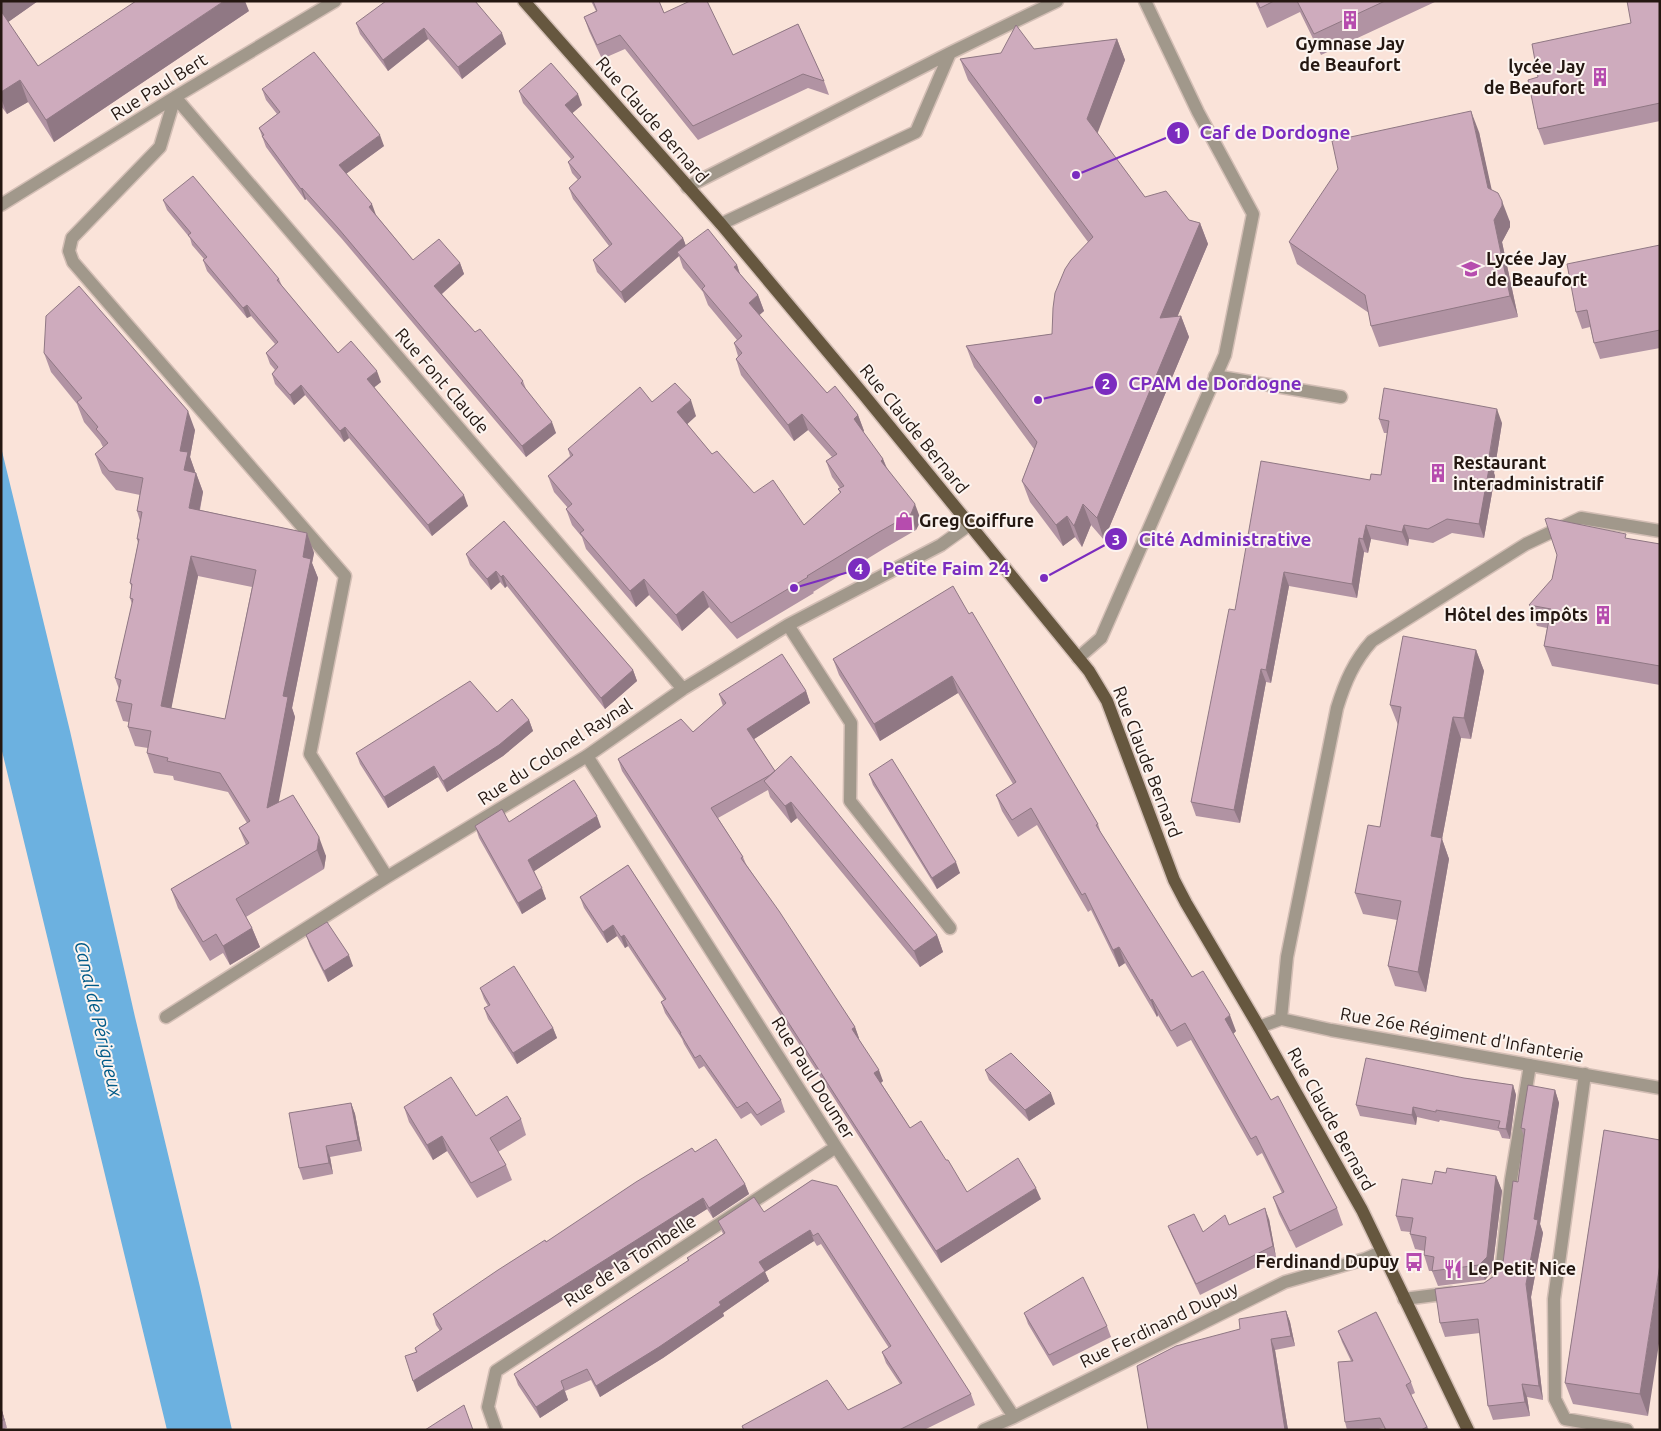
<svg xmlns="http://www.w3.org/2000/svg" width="1661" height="1431" font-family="Ubuntu,sans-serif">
	<rect width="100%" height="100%" fill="#fae3d9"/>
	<path fill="#6cb1e0" d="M1,447L70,731L135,1017L200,1287L232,1430H167L1,747Z"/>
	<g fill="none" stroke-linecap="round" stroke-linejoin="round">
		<g stroke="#d3beb5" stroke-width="15">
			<path id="minor" d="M175,97L160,147L72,238L69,251L73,262L345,576L310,754L387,877
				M175,97L683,689
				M687,187L950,53L1057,1
				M1,205L175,97L335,1
				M721,224L916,132L950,53
				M1215,376L1341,397
				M788,625L851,723L850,801L950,928
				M1078,658L1101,638L1225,355L1253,214L1198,112L1145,1
				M587,756L836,1147L1014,1417
				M166,1017L387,877L587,756L683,689L788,625L941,545L969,525
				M1281,1019L1287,957L1337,708C1345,682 1354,661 1372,641L1526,544L1581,518L1660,531
				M1259,1027L1281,1019L1331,1030L1660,1088
				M1585,1074L1554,1299L1555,1399L1565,1419L1627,1430
				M1496,1282L1500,1275L1502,1264L1511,1180L1530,1065
				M1404,1299L1451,1293
				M496,1430L488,1407L496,1371L836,1147
				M984,1430L1014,1417L1285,1282L1365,1259L1381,1252"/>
		</g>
		<g stroke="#d3beb5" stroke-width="15">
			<path id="major" d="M524,1L721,224L864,395L1089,671L1107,701L1174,880L1186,903L1259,1027L1362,1210L1468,1430"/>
		</g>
		<use href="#minor" stroke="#a1988b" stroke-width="12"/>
		<use href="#major" stroke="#66573f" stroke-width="12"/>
	</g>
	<path fill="#b193a3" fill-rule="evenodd" d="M1,1H38L8,22L38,66L249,11L54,142L28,102L7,114L1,106Z
		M591,1H659L664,13L733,55L798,24L824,81L829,95L808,88L698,140L625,49L602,59L589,31L584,17L596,11Z
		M1255,1H1437L1321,55L1300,12L1267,28Z
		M1660,1V121L1544,145L1538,129V77L1631,23Z
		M476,2L506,44L462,79L428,39L388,71L360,34L356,23Z
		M1117,39L1125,60L1097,133L1145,197L1189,220L1200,223L1208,244L1177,317L1181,316L1189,337L1104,540L1091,525L1082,547L1075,537L1063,546L1030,502L1022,481L1034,449L974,367L966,346L1052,334L1088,242L968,80L960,59L1034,49Z
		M262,89L384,146L346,174L376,215L413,260L460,263L464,274L442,294L475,332L523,381L526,389L556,433L526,457L342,239L306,199L305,200L266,147L259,128L277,114L266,100Z
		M519,91L582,105L572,113L683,238L686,246L737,265L740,274L758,295L764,311L759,315L827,393L858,415L864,431L863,432L883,459L887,468L921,520L916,530L885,548L813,592L814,593L737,639L709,607L682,631L649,595L636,607L586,549L582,537L572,525L566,509L568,508L554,492L548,476L570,456L568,449L652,402L696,416L687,424L712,454L754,493L804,525L840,493L838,489L840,488L832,477L826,461L832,457L808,430L794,441L741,375L736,359L738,356L734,343L737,340L708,305L703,292L683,268L679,256L625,303L597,272L593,260L609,246L573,199L569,188L578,180L572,173L568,162L571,159L523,103Z
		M1479,132L1491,190L1510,222V227L1502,242L1518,317L1379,347L1371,326L1369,313L1297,264L1289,242Z
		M163,200L279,279L282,286L338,353L381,382L374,387L468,506L432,536L349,438L344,442L305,395L294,405L275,384L272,374L275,370L270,364L266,353L275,344L251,316L247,318L207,271L203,260L204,259L192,245L190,238L167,210Z
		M1660,245V348L1600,359L1594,343L1590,327L1582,329L1576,312Z
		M44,353L195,430L190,457L195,472L196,473L203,492L200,510L307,533L314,553L312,563L318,578L292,708L295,717L278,802L326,856L324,869L246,917L252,928L260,947L230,965L223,953L210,961L178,908L171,889L246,845L239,828L247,823L228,792L174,780L173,776L154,773L147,753L148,748L135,746L128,727L129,722L123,721L116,701L119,689L115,678L132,604L130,598L132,588L130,583L138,543L137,539L140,521L137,511L140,495L116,490L102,473L95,454L103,447L100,441L84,422L77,404L51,372ZM198,576L252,587L225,719L171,708Z
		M1379,419L1502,423L1494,473L1495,476L1484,538L1452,533L1433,543L1409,539L1408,546L1371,539L1368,553L1364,552L1357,598L1289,586L1271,683L1266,682L1240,823L1196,816L1191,802L1235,610L1370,480L1381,475L1387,433H1384Z
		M504,521L633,670L637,681L605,709L507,586L505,588L500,582L491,590L470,565L466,554Z
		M1628,539L1660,544V685L1552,666L1544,646L1547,628L1537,626L1529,605Z
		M969,614L1098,824L1101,833L1192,977L1236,1031L1233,1034L1271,1100L1337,1208L1343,1225L1296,1248L1279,1214L1273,1197L1282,1193L1262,1153L1257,1156L1191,1040L1177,1047L1158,1015L1157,1017L1125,963L1119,967L1091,910L1088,912L1037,825L1018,837L1002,811L996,795L1013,784L958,693L880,741L839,675L833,659Z
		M1476,650L1484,671L1471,739L1461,738L1442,839L1449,859L1426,992L1395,986L1388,966L1397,920L1363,914L1355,893L1380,827L1398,725L1390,705Z
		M806,691L810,703L754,739L775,771L937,935L943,952L920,967L797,818L791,823L770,797L768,790L718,818L743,857L746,864L855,1027L859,1039L883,1081L881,1083L910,1128L967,1192L1041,1199L941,1263L622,771L618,759L693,732L723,706L719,694Z
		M497,712L529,720L533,731L503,756L447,792L438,777L388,808L360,764L356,753Z
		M869,774L960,873L937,889L873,785Z
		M509,822L601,827L534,871L546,899L522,914L479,838L475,826Z
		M628,865L781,1100L785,1112L761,1126L751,1113L741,1119L704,1066L699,1069L684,1044L682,1039L665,1013L661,1002L664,1000L628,946L625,948L617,936L607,943L584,908L580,897Z
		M306,935L353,966L328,982L310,946Z
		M480,988L553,1028L557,1038L517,1064L488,1019L484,1008L488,1006L484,999Z
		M985,1070L1055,1104L1029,1121L989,1080Z
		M1464,1078L1513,1085L1516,1095L1510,1139L1502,1138L1499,1131L1440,1120L1439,1122L1417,1117L1416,1125L1360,1116L1356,1105Z
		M1555,1090L1559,1103L1540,1224L1543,1233L1531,1297L1543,1400L1527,1397L1530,1416L1493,1420L1488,1406L1480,1333L1445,1337L1440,1323L1484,1283L1497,1274L1503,1263L1518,1182L1524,1136L1521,1128Z
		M351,1103L355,1114L362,1151L330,1157L333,1174L303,1180L299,1168Z
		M404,1107L476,1116L521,1119L526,1135L498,1152L506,1165L512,1180L477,1198L447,1151L433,1160L409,1122Z
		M1604,1130L1648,1416L1573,1404L1565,1383Z
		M695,1152L745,1184L749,1194L713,1218L707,1209L417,1392L416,1352L415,1348L440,1331L436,1325L433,1314L546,1242Z
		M1446,1173L1496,1176L1502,1191L1492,1272L1485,1280L1438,1286L1432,1271H1429L1424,1255L1425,1251L1415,1249L1410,1234V1232L1401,1231L1396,1216Z
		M812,1180L971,1394L975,1405L924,1430H743L742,1426L848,1410L900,1384L886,1363L882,1352L889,1348L821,1244L817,1246L814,1241L765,1272L769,1281L723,1313L724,1316L663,1358L600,1397L591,1380L565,1391L568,1400L540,1418L518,1385L514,1374L688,1261L687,1258L723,1234L718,1221L764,1212Z
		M1269,1219L1276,1257L1200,1295L1172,1236L1168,1226L1203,1232L1229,1225Z
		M1286,1311L1290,1322L1295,1346L1275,1350L1288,1430H1148L1240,1329Z
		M1024,1313L1107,1326L1111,1337L1053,1366L1028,1324Z
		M1338,1331L1411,1382L1415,1393L1411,1395L1429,1430H1385L1384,1428L1373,1430H1347L1345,1422L1351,1361L1342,1342Z
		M1,1407L7,1428L1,1430Z"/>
	<path fill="#907884" d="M1,1H38L4,25L1,18Z
		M224,1H245L249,11L54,142L46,120Z
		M424,28L428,39L388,71L383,60Z
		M502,33L506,44L462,79L458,67Z
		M1117,39L1125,60L1095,140L1087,119Z
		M20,80L28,102L7,114L1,98V92Z
		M578,94L582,105L569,116L565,105Z
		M1471,111L1479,132L1496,209L1488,188Z
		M380,135L384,146L343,176L339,165Z
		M302,188L306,199L305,200L301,189Z
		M1502,201L1510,222V227L1502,242L1518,317L1510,296L1494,220Z
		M372,204L376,215L373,218L369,207Z
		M1200,223L1208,244L1168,339L1160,318Z
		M683,238L687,249L677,252L679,256L625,303L621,292Z
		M460,263L464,274L438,297L434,286Z
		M737,265L742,281L734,267Z
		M758,295L764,311L755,319L749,303Z
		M247,305L251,316L247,318L243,308Z
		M1181,316L1189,337L1104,540L1097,518Z
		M377,371L381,382L371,390L367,379Z
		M301,385L305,395L294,405L290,395Z
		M691,400L696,416L683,428L677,412Z
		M1497,409L1502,423L1494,473L1495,476L1484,538L1479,524Z
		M188,411L195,430L190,457L195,471L191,489L184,470L180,451Z
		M802,414L808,430L794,441L788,425Z
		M858,415L864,431L859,435L854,419Z
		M552,422L556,433L526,457L522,446Z
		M345,427L349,438L344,442L340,431Z
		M883,459L889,475L881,461Z
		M196,473L203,492L196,527L189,508Z
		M464,495L468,506L432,536L428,525Z
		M915,504L921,520L916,530L911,514Z
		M1083,504L1091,525L1082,547L1074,526Z
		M1067,516L1075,537L1063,546L1056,525Z
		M1366,525L1371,539L1368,553L1363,539Z
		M1404,525L1409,539L1408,546L1402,532Z
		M307,533L314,553L312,563L318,578L292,708L295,717L274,827L267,808L303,557Z
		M1359,538L1364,552L1357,598L1352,584Z
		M191,556L198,576L168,725L161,706Z
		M496,571L500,582L491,590L487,579Z
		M1284,572L1289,586L1271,683L1266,670Z
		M503,575L507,586L505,588L501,577Z
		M644,579L649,595L636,607L630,591Z
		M703,591L709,607L682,631L676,615Z
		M1476,650L1484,671L1471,739L1464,718Z
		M1261,669L1266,682L1240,823L1234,810Z
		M633,670L637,681L605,709L601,698Z
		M952,676L958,693L880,741L874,724Z
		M806,691L810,703L751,741L747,729Z
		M1453,717L1461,738L1442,839L1449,859L1426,992L1418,972L1431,836Z
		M529,720L533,731L503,756L447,792L443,781Z
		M434,766L438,777L388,808L384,797Z
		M791,802L797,818L791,823L785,806Z
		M597,816L601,827L533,872L528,860Z
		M319,837L326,856L324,869L317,850Z
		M956,862L960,873L937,889L932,878Z
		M542,888L546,899L522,914L518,903Z
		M613,925L617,936L607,943L603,932Z
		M252,928L260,947L230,965L223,946Z
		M624,935L628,946L625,948L621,937Z
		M937,935L943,952L920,967L914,951Z
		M1119,947L1125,963L1119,967L1113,950Z
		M349,955L353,966L328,982L324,971Z
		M1152,999L1158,1015L1157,1017L1151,1001Z
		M1230,1015L1236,1031L1231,1036L1225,1019Z
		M855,1027L859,1038L857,1040L852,1029Z
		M553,1028L557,1038L517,1064L513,1053Z
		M879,1070L883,1081L878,1085L874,1073Z
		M1513,1085L1516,1095L1510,1139L1506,1129Z
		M1555,1090L1559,1103L1540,1224L1543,1233L1531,1297L1543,1400L1539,1386L1526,1284L1534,1219Z
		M1051,1093L1055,1104L1029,1121L1025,1110Z
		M351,1103L355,1114L362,1151L358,1140Z
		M1413,1107L1417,1117L1416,1125L1412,1115Z
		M442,1136L447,1151L433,1160L427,1145Z
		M326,1146L330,1157L333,1174L329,1163Z
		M1496,1176L1502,1191L1492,1272L1485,1280L1479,1265Z
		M745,1184L749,1194L713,1218L709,1208Z
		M1036,1188L1041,1199L941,1263L936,1251Z
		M703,1198L707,1209L417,1392L413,1381Z
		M1265,1208L1269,1219L1276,1257L1273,1246Z
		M810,1230L814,1241L765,1272L769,1281L723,1313L724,1316L663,1358L600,1397L596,1386L719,1302L759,1262Z
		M1660,1264V1337L1648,1416L1640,1394Z
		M1286,1311L1290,1322L1295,1346L1291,1336Z
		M1271,1339L1275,1350L1288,1430H1285Z
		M1522,1384L1527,1397L1530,1416L1525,1402Z
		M564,1389L568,1400L540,1418L536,1407Z
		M1,1407L7,1428L1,1410Z"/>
	<path fill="#ceabbd" stroke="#907884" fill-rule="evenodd" d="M136,1H224L46,120L20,80L1,92V11L38,66Z
		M386,1H475L502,33L458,67L424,28L383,60L356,23Z
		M593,1H659L664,13L690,1H707L733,55L798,24L824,81L803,74L693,126L620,35L597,45L584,17L597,11Z
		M1257,1H1274L1260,8Z
		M1297,1H1385L1314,34Z
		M1627,1H1660V103L1538,129L1528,80L1538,77L1532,44L1631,23Z
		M1016,25L1034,49L1117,39L1087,119L1145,197L1166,191L1189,220L1200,223L1160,318L1181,316L1097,518L1083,504L1074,526L1067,516L1056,525L1022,481L1037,442L966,346L1052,334L1053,308L1055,293L1065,269L1071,260L1093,237L960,59L1001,53Z
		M314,52L380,135L339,165L372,204L369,207L413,260L439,239L460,263L434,286L475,332L480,329L523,381L521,383L552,422L522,446L338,228L302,188L301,189L262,136L264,135L259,128L280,112L262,89Z
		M551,63L578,94L565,105L683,238L621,292L593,260L612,244L569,188L581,177L568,162L574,157L519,91Z
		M1471,111L1488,188L1498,193L1502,201V206L1494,220L1510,296L1371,326L1365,295L1289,242L1338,169L1332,141Z
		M193,176L279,279L277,280L338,353L351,341L377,371L367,379L464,495L428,525L345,427L340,431L301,385L290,395L272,374L278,367L266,353L278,342L247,305L243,308L203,260L207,257L188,235L191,233L163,200Z
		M708,229L737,265L734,267L758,295L749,303L827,393L835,386L858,415L854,419L883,459L881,461L915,504L911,514L879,532L807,576L808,577L731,623L703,591L676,615L644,579L630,591L580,533L584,530L566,509L572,504L548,476L573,455L568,449L640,387L652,402L675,383L691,400L677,412L712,454L717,451L754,493L773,480L804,525L841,492L838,489L844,486L826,461L837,454L802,414L788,425L736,359L742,353L734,343L742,336L702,289L705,286L677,252Z
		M1660,245V330L1594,343L1587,310L1576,312L1567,264Z
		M79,286L188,411L180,451L188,452L184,470L196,473L189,508L307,533L303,557L311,559L283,696L288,697L267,808L293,795L319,837L317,850L236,899L252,928L223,946L216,934L203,942L171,889L249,843L239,828L250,821L220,773L167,761L168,758L147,753L151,731L128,727L132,704L116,701L121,680L115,678L133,599L130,598L132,584L130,583L139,539H137L142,512L137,511L143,478L109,471L95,454L108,443L96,429L98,427L77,402L82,398L44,353L46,316ZM191,556L256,570L225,719L161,706Z
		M1384,388L1497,409L1488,463H1490L1479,524L1447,519L1428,529L1404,525L1402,532L1366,525L1363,539L1359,538L1352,584L1284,572L1266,670L1261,669L1234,810L1191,802L1229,609L1235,610L1261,461L1370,480L1371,474L1381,475L1389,421L1379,419Z
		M1548,518L1626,534L1625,538L1660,544V666L1544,646L1551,609L1529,605L1552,579L1557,555L1545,519Z
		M504,521L633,670L601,698L503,575L501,577L496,571L487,579L466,554Z
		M953,586L969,614L972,612L1098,824L1096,825L1192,977L1203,971L1230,1015L1225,1019L1271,1100L1278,1096L1337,1208L1290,1231L1273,1197L1284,1192L1256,1136L1251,1139L1185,1023L1171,1031L1152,999L1151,1001L1119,947L1113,950L1085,893L1082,895L1031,808L1012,820L996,795L1016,782L952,676L874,724L833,659Z
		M1403,636L1476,650L1464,718L1453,717L1431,836L1442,838L1418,972L1388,966L1401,901L1355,893L1368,825L1380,827L1401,707L1390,705Z
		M782,654L806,691L747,729L775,771L770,775L711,808L743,857L741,858L779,911L855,1027L852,1029L879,1070L874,1073L910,1128L921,1121L946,1160H948L967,1192L1018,1158L1036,1188L936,1251L618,759L681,719L693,732L726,703L719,694Z
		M470,681L497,712L512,699L529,720L499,745L443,781L434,766L384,797L356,753Z
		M791,756L937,935L914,951L791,802L785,806L764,781Z
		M892,759L956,862L932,878L869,774Z
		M574,780L597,816L528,860L542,888L518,903L475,826L502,809L509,822Z
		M628,865L781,1100L757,1115L747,1102L737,1108L700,1055L695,1058L680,1033H681L661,1002L666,999L624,935L621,937L613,925L603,932L580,897Z
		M327,922L349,955L324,971L306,935Z
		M514,966L553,1028L513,1053L484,1008L490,1005L480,988Z
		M1011,1053L1051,1093L1025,1110L985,1070Z
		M1366,1058L1464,1078L1513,1085L1506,1129L1498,1128L1500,1121L1436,1110V1112L1413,1107L1412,1115L1356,1105Z
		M451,1077L476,1116L507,1096L521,1119L490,1138L506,1165L471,1183L442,1136L427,1145L404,1107Z
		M1528,1085L1555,1090L1534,1219L1538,1220L1526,1284L1539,1386L1522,1384L1525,1402L1488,1406L1478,1319L1440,1323L1435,1289L1484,1283L1497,1274L1503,1263L1513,1181L1518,1182L1525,1129L1521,1128Z
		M351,1103L358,1140L326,1146L329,1163L299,1168L289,1113Z
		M1604,1130L1660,1140V1264L1640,1394L1565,1383Z
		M716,1139L745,1184L709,1208L703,1198L413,1381L405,1356L417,1352L415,1348L442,1329L433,1314L498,1270L545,1240L546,1242L636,1182L692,1148L695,1152Z
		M1447,1168L1496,1176L1487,1257L1479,1265L1432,1271L1434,1257L1424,1255L1426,1237L1410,1234L1413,1218L1396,1216L1402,1179L1432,1184L1435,1171L1446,1173Z
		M812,1180L837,1186L971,1394L899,1430H744L742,1426L827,1380L848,1410L902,1383L882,1352L891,1346L818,1233L813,1236L810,1230L759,1262L765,1271L719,1302L721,1305L659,1347L596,1386L587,1369L561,1381L564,1389L536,1407L514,1374L689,1260L687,1258L725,1233L718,1221L754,1197L764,1212Z
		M1265,1208L1273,1246L1196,1284L1168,1226L1194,1214L1203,1232L1225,1215L1229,1225Z
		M1083,1277L1107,1326L1049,1355L1024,1313Z
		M1286,1311L1291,1336L1271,1339L1285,1430H1148L1137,1366L1176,1346L1240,1329L1239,1319Z
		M1376,1312L1411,1382L1406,1385L1427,1427L1421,1430H1386L1380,1418L1345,1422L1338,1362L1353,1361L1338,1331Z
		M464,1405L473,1430H425Z
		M1,1410L4,1420H1Z"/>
	<defs>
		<g id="building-bare" transform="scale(1.5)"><path d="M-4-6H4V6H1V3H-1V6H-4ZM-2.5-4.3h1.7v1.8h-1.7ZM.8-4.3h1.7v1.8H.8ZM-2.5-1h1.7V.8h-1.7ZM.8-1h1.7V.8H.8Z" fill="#b64cae" stroke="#fcf4f0" stroke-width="2.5" paint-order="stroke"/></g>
		<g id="school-bare" transform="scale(1.5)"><path d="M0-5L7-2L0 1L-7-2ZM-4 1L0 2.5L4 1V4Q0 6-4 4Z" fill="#b64cae" stroke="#fcf4f0" stroke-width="2.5" paint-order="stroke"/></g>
		<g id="shop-bare" transform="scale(1.5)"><path d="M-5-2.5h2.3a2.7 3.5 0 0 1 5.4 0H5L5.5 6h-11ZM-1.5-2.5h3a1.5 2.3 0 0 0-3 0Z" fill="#b64cae" stroke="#fcf4f0" stroke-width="2.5" paint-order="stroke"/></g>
		<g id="bus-bare" transform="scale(1.5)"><path d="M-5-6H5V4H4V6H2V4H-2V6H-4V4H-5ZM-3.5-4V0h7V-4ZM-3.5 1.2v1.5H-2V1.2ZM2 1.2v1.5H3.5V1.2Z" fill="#b64cae" stroke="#fcf4f0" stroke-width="2.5" paint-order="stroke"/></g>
		<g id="restaurant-bare" transform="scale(1.5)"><path d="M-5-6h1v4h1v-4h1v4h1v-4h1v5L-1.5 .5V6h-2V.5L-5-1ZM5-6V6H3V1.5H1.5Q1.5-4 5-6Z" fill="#b64cae" stroke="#fcf4f0" stroke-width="2.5" paint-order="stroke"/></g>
	</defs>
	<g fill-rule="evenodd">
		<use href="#building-bare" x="1350" y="20"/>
		<use href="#building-bare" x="1600" y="77"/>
		<use href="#school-bare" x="1471" y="269"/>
		<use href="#building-bare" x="1438" y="473"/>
		<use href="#shop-bare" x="904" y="521"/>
		<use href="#building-bare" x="1603" y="615"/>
		<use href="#bus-bare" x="1414" y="1262"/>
		<use href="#restaurant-bare" x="1453" y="1269"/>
	</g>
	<g text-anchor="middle" stroke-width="4" stroke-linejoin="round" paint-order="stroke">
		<g font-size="18" font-weight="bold" fill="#241711" stroke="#fcf4f0" text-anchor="start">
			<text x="1350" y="50" text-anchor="middle">Gymnase Jay<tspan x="1350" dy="21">de Beaufort</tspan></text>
			<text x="1585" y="73" text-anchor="end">lycée Jay<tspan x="1585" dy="21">de Beaufort</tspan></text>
			<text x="1486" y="265">Lycée Jay<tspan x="1486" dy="21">de Beaufort</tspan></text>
			<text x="1453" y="469">Restaurant<tspan x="1453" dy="21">interadministratif</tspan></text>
			<text x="919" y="527">Greg Coiffure</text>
			<text x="1588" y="621" text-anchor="end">Hôtel des impôts</text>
			<text x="1399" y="1268" text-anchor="end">Ferdinand Dupuy</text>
			<text x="1468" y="1275">Le Petit Nice</text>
		</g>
		<g font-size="18" fill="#241711" stroke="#fcf4f0">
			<text transform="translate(159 87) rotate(-32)" y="6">Rue Paul Bert</text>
			<text transform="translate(652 120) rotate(49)" y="6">Rue Claude Bernard</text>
			<text transform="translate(442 381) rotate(49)" y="6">Rue Font Claude</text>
			<text transform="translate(914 429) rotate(51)" y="6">Rue Claude Bernard</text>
			<text transform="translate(555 752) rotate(-33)" y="6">Rue du Colonel Raynal</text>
			<text transform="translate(1147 762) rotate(69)" y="6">Rue Claude Bernard</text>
			<text transform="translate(1462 1035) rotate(10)" y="6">Rue 26e Régiment d'Infanterie</text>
			<text transform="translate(813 1078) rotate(58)" y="6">Rue Paul Doumer</text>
			<text transform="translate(1331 1119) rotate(61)" y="6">Rue Claude Bernard</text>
			<text transform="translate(630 1261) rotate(-33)" y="6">Rue de la Tombelle</text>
			<text transform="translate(1159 1325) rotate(-26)" y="6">Rue Ferdinand Dupuy</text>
		</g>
		<g font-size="19" font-style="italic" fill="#005a87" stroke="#fcf4f0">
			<text transform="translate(99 1019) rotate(77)" y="7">Canal de Périgueux</text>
		</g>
	</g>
	<path fill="none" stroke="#7b2cbf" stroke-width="2" d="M1076 175L1178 133M1038 400L1106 384M1044 578L1116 539M794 588L859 569"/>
	<g fill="#7b2cbf" stroke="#fcf4f0" stroke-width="2">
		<circle cx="1076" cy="175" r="5"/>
		<circle cx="1038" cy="400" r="5"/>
		<circle cx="1044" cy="578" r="5"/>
		<circle cx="794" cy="588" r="5"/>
		<circle cx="1178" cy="133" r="12"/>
		<circle cx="1106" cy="384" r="12"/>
		<circle cx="1116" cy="539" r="12"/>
		<circle cx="859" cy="569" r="12"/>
	</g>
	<g font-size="15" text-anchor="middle" font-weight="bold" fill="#fff">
		<text x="1178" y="138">1</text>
		<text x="1106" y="389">2</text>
		<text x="1116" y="545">3</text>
		<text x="859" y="574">4</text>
	</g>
	<g font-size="19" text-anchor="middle" font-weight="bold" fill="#7b2cbf" stroke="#fcf4f0" stroke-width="4" stroke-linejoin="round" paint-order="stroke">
		<text x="1275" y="139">Caf de Dordogne</text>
		<text x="1215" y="390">CPAM de Dordogne</text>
		<text x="1225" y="546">Cité Administrative</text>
		<text x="946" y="575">Petite Faim 24</text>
	</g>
	<rect width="1661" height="1431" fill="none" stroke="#241711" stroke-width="5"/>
</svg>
